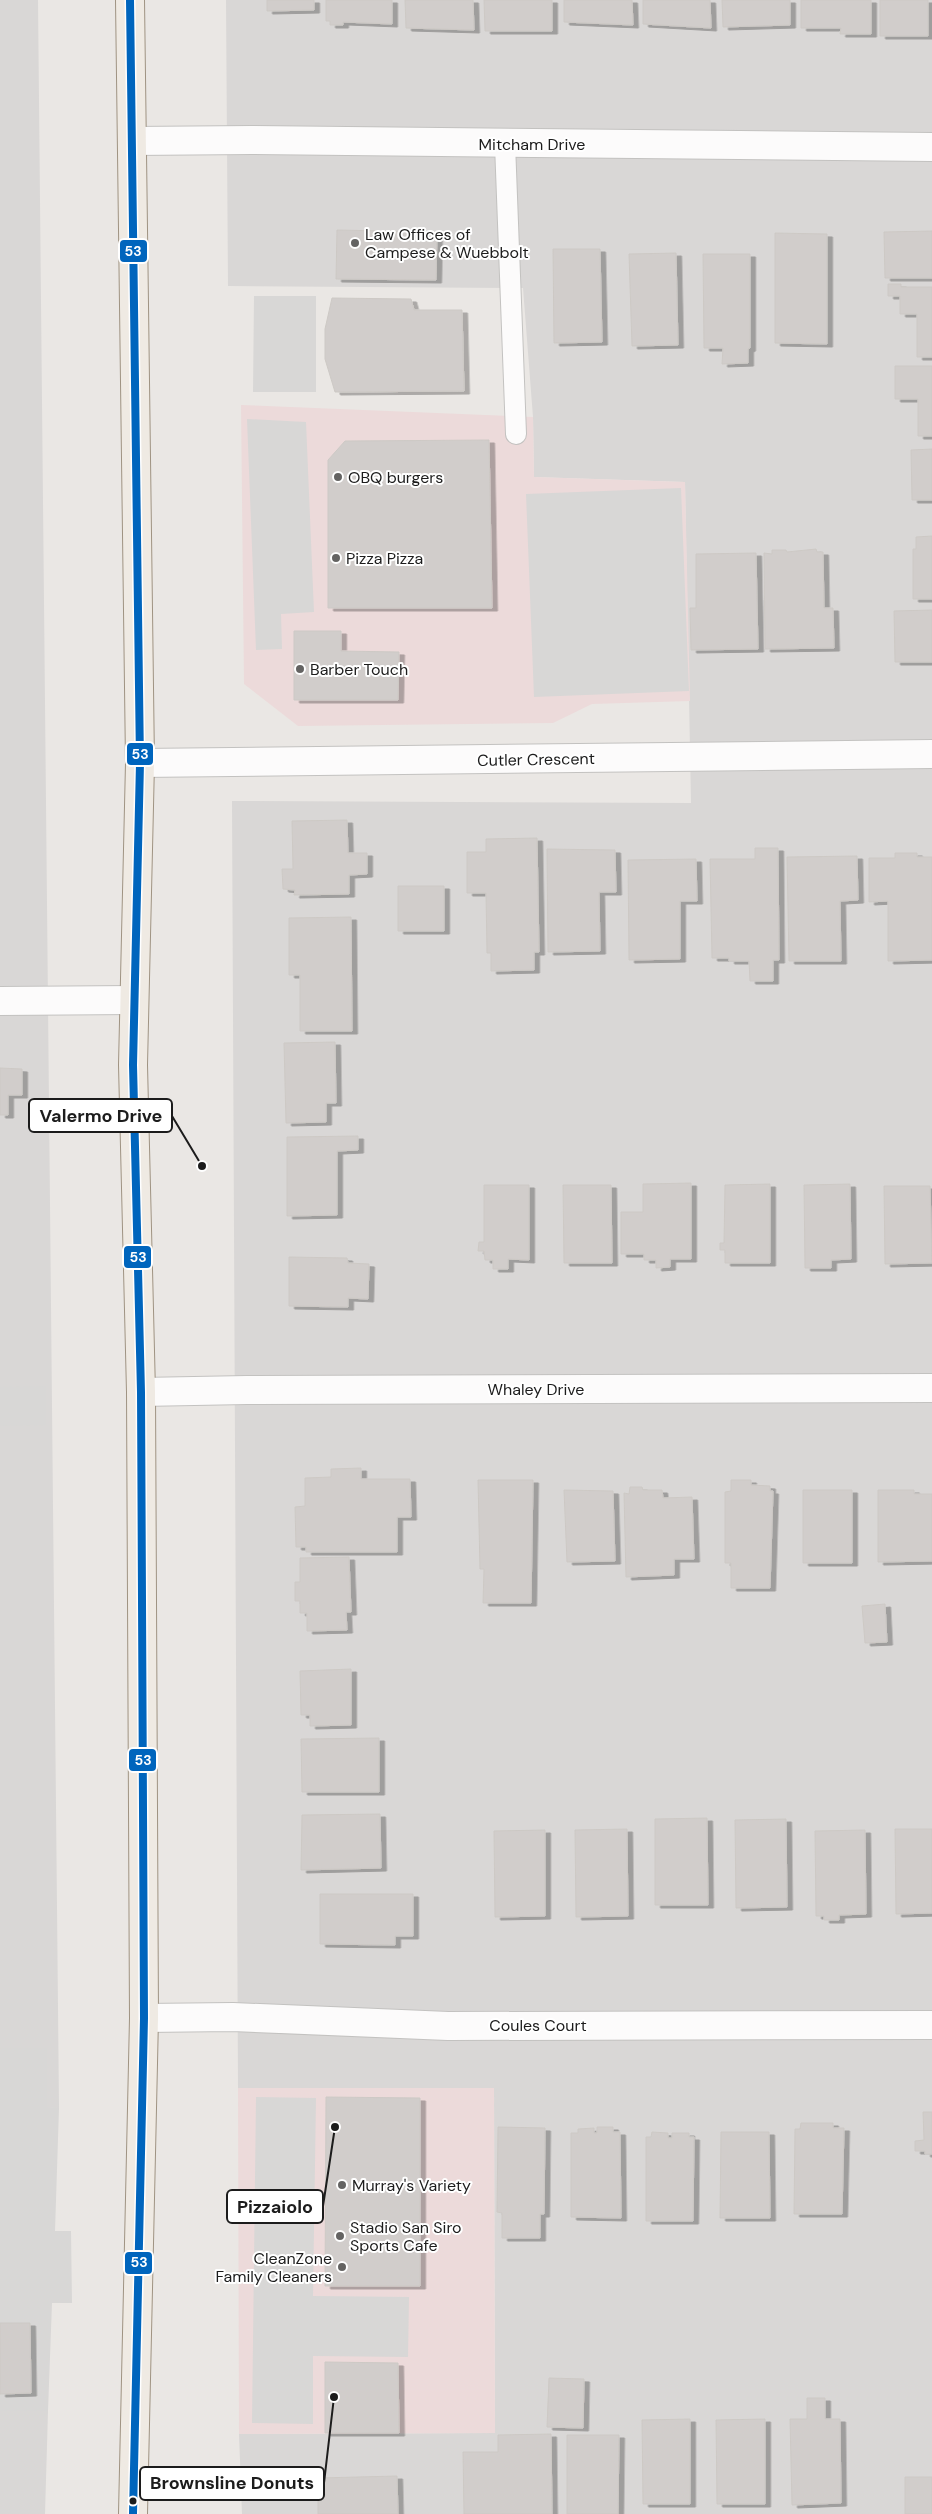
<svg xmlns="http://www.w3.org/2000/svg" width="932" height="2514" font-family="'DM Sans',sans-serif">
	<defs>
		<filter id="shadow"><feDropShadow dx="5.5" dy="3" stdDeviation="0" flood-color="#0004"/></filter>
	</defs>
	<rect width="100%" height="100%" fill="#eae7e4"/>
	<path fill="#d9d7d6" d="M0,0H38L59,2108L0,2107Z
		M226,0H932V2514H242L239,2434L495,2433L494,2088H238L232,801L691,803L685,482L534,477L533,417L523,288L228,286Z
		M0,2411H48L45,2514H0Z"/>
	<path fill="#ecdada" d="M241,405L533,417L534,477L685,482L690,701L592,704L553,723L298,726L244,684Z
		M238,2088H494L495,2433L239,2434Z"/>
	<path fill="#d8d7d6" d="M254,296H316V392H253Z
		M247,419L306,422L314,612L281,614L282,649L256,650Z
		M681,488L689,691L534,697L526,494Z
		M46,1386V1425L0,1426V1387Z
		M0,2048H47V2107L59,2108L55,2231H71L72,2303H52L48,2411H0Z
		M256,2097L316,2098L313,2296L409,2297L408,2357L313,2356V2424L252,2423Z"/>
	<path fill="#d1cdcb" stroke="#cdc9c5" filter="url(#shadow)" d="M267,0H314V10L267,11Z
		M326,0H392V24L343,22V25H330V21H326Z
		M405,0H473L474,30L406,28Z
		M484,0H552V31H485Z
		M564,0H632L633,25L564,22Z
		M643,0H710L711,28L643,24Z
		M722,0H790V25L723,27Z
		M801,0H871V34H840L841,28H801Z
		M880,0H928V36H880Z
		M337,230L437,232L436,280L336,279Z
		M932,231V278H885L884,232Z
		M775,233L827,234V344L775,343Z
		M553,249H600L602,342L554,343Z
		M676,253L678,345L632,346L629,254Z
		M703,254H750V348L748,349V363L722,364L723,348H704Z
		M888,284H901V287H932V357H917V314H900V296H888Z
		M332,298L411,299L414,310H462L464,391L335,392L325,359V329Z
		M895,366H932V436H918V399H895Z
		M489,440L492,608H328V460L345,441Z
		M932,449V500H912L911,450Z
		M932,536V599H913V549H916V537Z
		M816,549L817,552H823L824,608H833L834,648L765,649L764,553L772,554V550H786L787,552Z
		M756,553L758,649L691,650L690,608H696V554Z
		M932,610V662H895L894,611Z
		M294,631H341V651L399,652L398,700H294Z
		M347,820L348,853H367V874L349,875V894L294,895L295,890L283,889L282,869H293L292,821Z
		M537,838L539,952H534V970L491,971V953H487L486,893H467V852H486V839Z
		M755,848H778L779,960H773V981H750L749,961H729V958H712L710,859H755Z
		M547,849L615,850L616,892H599L600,951L548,952Z
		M895,853H917V857H932V960L888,961V901L869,902V858H895Z
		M857,856L858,900L840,901L841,961H789L787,857Z
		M696,859L697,901H680V959L629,960L628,860Z
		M398,886H444V931H398Z
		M351,917L352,1031H300V975H289V918Z
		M335,1042L336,1103H326V1122L286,1123L284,1043Z
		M0,1068L22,1069V1095H8V1115H0Z
		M358,1136V1150L337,1151V1215L287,1216V1137Z
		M691,1183V1259H670V1267L656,1268V1260H644V1254H621V1212H643V1184Z
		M770,1184V1263H725V1250H720V1243H724L725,1185Z
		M850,1184L851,1259L831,1260V1268H805L804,1185Z
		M484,1185H529V1260L508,1259V1269H493V1260H485L484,1251H478L479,1242H484Z
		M563,1185H611L612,1263H564Z
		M884,1186H930L932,1263L885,1264Z
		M289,1257L347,1258L348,1263L369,1264L368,1299L348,1298V1307L289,1306Z
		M361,1468V1479H410L411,1517H397V1552H306V1547H296L295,1507L305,1506V1478L331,1477V1469Z
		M478,1480H533L531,1603H483L484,1569H480Z
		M731,1480H751V1485L770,1486V1491H773L770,1588H731V1563H725V1492L731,1491Z
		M630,1487H642L643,1490H662L663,1498L692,1497L694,1559H674V1575L626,1577L624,1493L629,1494Z
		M564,1490L613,1491L615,1561L567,1562Z
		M803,1490H852V1563H803Z
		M878,1490H914V1494H932V1561L878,1562Z
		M349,1557L351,1612H346L347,1630L307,1631V1613H300V1601H295V1582H300V1558Z
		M885,1604L887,1642L865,1643L862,1606Z
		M351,1669V1725L310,1726V1715H301L300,1671Z
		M379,1738V1792H302L301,1739Z
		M380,1814L381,1868L301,1870L302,1815Z
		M707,1818L708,1905H655V1819Z
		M786,1819L787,1907L736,1908L735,1820Z
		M627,1829L628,1916L576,1917L575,1830Z
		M895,1829H932V1913L896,1914Z
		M545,1830V1916L495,1917L494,1831Z
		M865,1830L866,1914L839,1915V1920H824V1916H816L815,1831Z
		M320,1894H413V1936H395V1945L320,1944Z
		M326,2097L420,2098V2286H325Z
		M923,2112H932V2154H925V2151H915V2141L924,2140Z
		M801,2123H833V2128H844L842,2214H794L795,2129H800Z
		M498,2127L545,2128L544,2214H540V2238H502V2213L497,2212Z
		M597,2127H613V2132H620L621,2218L571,2217V2133H578V2129L594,2128V2133H597Z
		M652,2132L668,2133V2138H672V2133H689V2137H694L693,2221H646V2137H651Z
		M721,2132H769L770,2218H720Z
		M0,2323H30L31,2393L0,2394Z
		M325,2362L398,2363L399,2433H325Z
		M549,2378L584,2379L583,2428L547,2427Z
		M807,2398H825V2419H840L841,2503L792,2505L790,2419H807Z
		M690,2419V2504H643L642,2420Z
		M765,2419V2504H717L716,2420Z
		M551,2434L552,2514H464L463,2452H498V2435Z
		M567,2435H619L618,2514H567Z
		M397,2476L398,2514H318V2478Z
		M905,2477H932V2514H905Z"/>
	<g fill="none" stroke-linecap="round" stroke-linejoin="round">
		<g stroke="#c3c2c0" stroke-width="22">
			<path id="service" d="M505,144L516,434"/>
		</g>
		<g stroke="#c3c2c0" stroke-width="30">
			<path id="minor" d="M132,141L252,140L932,147
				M140,763L932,754
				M0,1001L134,1000
				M141,1392L247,1390L932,1388
				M144,2018L233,2017L448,2026L932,2025"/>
		</g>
		<g stroke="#9f9382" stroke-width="30">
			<path id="primary" d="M130,0L140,763L133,1065L141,1392L144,2018L133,2514"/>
		</g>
		<use href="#service" stroke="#fcfbfb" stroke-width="20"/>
		<use href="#minor" stroke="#fcfbfb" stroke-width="28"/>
		<use href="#primary" stroke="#efeae3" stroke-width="28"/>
		<g stroke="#fff" stroke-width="11">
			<path id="bus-1" d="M130,0L140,763L133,1065L141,1392L144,2018L133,2514"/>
		</g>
		<use href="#bus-1" stroke="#0065bd" stroke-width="8"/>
	</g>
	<g fill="#646362" stroke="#fff" stroke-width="2">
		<circle cx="355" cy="243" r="5"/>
		<circle cx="338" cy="477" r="5"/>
		<circle cx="336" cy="558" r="5"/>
		<circle cx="300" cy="669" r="5"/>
		<circle cx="342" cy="2185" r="5"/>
		<circle cx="340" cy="2236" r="5"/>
		<circle cx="342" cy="2267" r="5"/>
	</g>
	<circle fill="#1c1c1c" stroke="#fff" stroke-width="2" cx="133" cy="2501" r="4.5"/>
	<g text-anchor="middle" stroke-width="4" stroke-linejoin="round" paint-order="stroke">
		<g font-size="16" fill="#1c1c1c" stroke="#fff">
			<text x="532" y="150">Mitcham Drive</text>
			<text transform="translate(536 759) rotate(-1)" y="6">Cutler Crescent</text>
			<text x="536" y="1395">Whaley Drive</text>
			<text x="538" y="2031">Coules Court</text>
		</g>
		<g font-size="16" fill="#1c1c1c" stroke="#fff" text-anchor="start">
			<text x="365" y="240">Law Offices of<tspan x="365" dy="18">Campese &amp; Wuebbolt</tspan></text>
			<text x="348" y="483">OBQ burgers</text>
			<text x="346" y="564">Pizza Pizza</text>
			<text x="310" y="675">Barber Touch</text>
			<text x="352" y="2191">Murray's Variety</text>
			<text x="350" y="2233">Stadio San Siro<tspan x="350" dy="18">Sports Cafe</tspan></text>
			<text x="332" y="2264" text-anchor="end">CleanZone<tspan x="332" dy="18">Family Cleaners</tspan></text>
		</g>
	</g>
	<path fill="none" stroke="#1c1c1c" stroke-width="2" d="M202 1166L172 1116M335 2127L323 2206M334 2397L324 2483"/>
	<g fill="#1c1c1c" stroke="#fff" stroke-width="2">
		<circle cx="202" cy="1166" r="5"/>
		<circle cx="335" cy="2127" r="5"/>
		<circle cx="334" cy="2397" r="5"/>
	</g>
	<g fill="#fff" stroke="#1c1c1c" stroke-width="2">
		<rect x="29" y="1099" width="143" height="33" rx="5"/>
		<rect x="227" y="2190" width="96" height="33" rx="5"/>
		<rect x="140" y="2467" width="184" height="33" rx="5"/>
	</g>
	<g font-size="18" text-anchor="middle" font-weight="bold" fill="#1c1c1c">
		<text x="101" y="1122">Valermo Drive</text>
		<text x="275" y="2213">Pizzaiolo</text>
		<text x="232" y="2489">Brownsline Donuts</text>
	</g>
	<g stroke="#fff" stroke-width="2">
		<rect x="119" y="239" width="29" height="24" rx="5" fill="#0065bd"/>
		<rect x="126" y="742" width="28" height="24" rx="5" fill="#0065bd"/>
		<rect x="123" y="1245" width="29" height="24" rx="5" fill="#0065bd"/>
		<rect x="128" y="1748" width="29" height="24" rx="5" fill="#0065bd"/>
		<rect x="124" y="2251" width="29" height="24" rx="5" fill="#0065bd"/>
	</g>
	<g font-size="14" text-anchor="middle" font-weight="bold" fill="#fff">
		<text x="133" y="256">53</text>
		<text x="140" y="759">53</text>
		<text x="138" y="1262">53</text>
		<text x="143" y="1765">53</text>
		<text x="139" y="2267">53</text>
	</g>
</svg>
